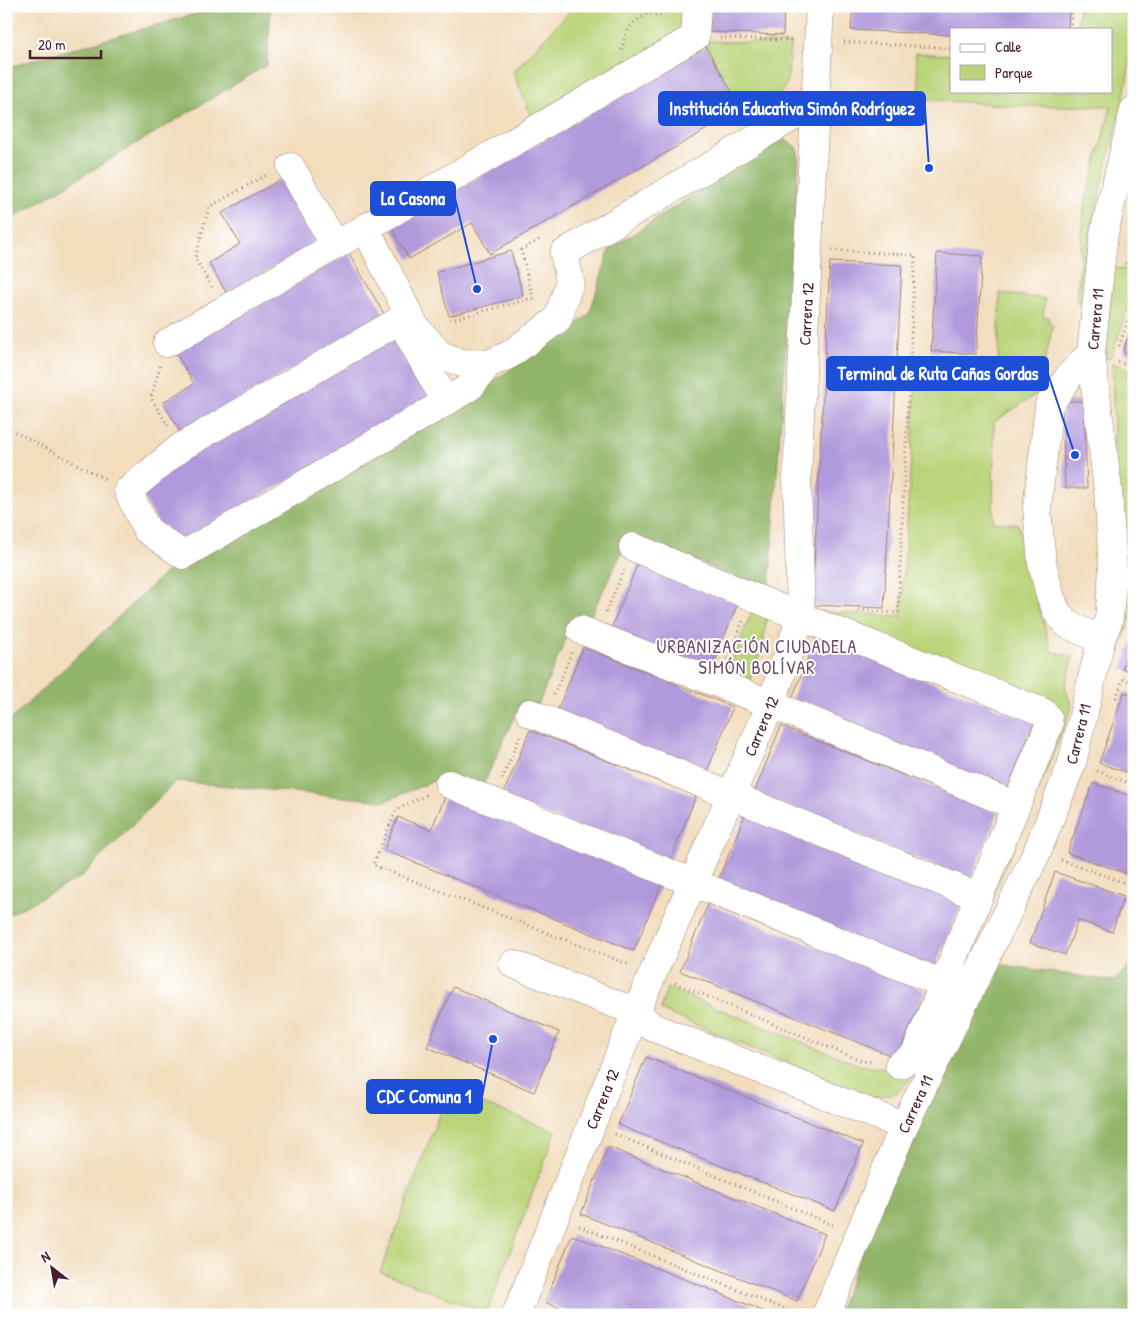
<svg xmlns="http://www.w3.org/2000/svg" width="1140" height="1321" font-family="'Patrick Hand',sans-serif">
	<rect width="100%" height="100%" fill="#fff"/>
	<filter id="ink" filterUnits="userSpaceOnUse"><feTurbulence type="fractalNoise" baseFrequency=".02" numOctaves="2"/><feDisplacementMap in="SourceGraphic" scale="10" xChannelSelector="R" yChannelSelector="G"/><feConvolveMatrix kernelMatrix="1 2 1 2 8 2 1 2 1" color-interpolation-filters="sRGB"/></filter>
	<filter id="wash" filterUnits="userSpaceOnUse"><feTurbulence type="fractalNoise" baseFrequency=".0096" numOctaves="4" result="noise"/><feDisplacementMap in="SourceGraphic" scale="20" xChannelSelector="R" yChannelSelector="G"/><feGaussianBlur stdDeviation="1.12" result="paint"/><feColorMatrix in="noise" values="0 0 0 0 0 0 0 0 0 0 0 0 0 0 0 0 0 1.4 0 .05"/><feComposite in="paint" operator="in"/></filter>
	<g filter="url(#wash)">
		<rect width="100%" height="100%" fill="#f2ddbd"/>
		<path fill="#b9d479" stroke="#827a52" d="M575,6H692L690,32L535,125L513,72Z
			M1079,6H1130V64L1122,106L1090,230L1084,303H1077L1084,209L1111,106H1019L921,99L915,53L951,55V91H1111V29H1077Z
			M708,41L790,44C787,93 790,90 748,115L742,109L706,47Z
			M1113,267L1134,272V291L1111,357L1105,360Z
			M1000,293L1045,299L1043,316L1049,317V324H1053L1038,393L994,422L993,522L1018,524L1051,651L1073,657L1065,687L1072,707L924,1064L897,1093L872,1098L660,1010L667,988L859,1065L900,1069L1059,713L807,611L901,616L917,366L998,365Z
			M1112,363L1134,371V552L1127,571L1118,569Z
			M1114,579L1134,585V608L1113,669L1102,666Z
			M756,602L768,607L763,645L745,693L722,683Z
			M448,1091L556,1131L487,1313L380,1272Z"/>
		<path fill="#92b669" stroke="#6e6a4a" d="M223,6H271L267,65L6,222V68Z
			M781,137L796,147L799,156L769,591L631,534L591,615L573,621L538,705L521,701L482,788L446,776L385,801L176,781L81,877L6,916V724L165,573L456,407L589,315L610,249Z
			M1134,960V1315H837L907,1137L996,964L1114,981Z"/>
		<g id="blocks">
			<path fill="#b19adc" d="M711,6H784L783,35L710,32Z
				M853,6H1069L1068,29H951V35L851,30Z
				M706,47L742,109L490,254L472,223L409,259L391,227Z
				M285,177L321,240L227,294L209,263L240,244L222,213Z
				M511,251L523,296L449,316L437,272Z
				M349,253L385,316L181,433L163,402L194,384L176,353Z
				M937,253L982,256L976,354L931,351Z
				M830,262L902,265L884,608L812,605Z
				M1133,322H1134V356L1123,352Z
				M399,336L434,399L171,546L137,486Z
				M1062,401H1084L1087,488H1065Z
				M638,563L738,603L710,671L610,631Z
				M817,636L1034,723L1007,790L790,703Z
				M1134,636V673L1122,669Z
				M583,647L733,707L706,774L556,714Z
				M1124,692L1134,695V775L1099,763Z
				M781,726L998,813L971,880L754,793Z
				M530,730L696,796L669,864L502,797Z
				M1093,783L1134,797V876L1067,853Z
				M445,797L662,883L634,951L384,850L398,817L431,830Z
				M745,815L962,902L934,970L717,883Z
				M1055,872L1124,896L1112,932L1078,920L1065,955L1030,943Z
				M708,904L925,991L897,1058L680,971Z
				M453,987L559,1032L534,1092L427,1047Z
				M646,1057L863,1144L835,1211L618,1125Z
				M608,1147L825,1234L797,1301L581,1214Z
				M572,1235L689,1281L773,1315H577L545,1302Z"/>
		</g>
	</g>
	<g filter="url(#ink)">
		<use href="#blocks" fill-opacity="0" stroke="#9e7e74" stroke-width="1"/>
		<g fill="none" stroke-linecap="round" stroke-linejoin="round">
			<g stroke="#9e7e74" stroke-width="29">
				<path id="minor" d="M291,167L335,246
					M366,229L414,325L440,355L462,363L488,364L509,355L558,319L570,281L564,253L816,103
					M400,320L181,447L128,491L147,530L183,555L446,402L471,386L488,364
					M409,336L446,402
					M167,343L695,37L697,6
					M1091,353L1070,375L1049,405L1037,508L1042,563L1050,595L1057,612L1067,624L1101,640
					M633,547L801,617L1043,712L1048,718L1049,725L914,1056L899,1065
					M581,630L771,704L1016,806
					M530,713L979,897
					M449,784L944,984
					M513,964L636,1012L652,1027L904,1126
					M516,1315L636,1012L771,704L801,617L797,478L820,6
					M826,1315L904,1126L1037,852L1072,763L1101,640L1109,619L1113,570L1108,490L1091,353L1104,233L1134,110"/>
			</g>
			<path stroke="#9e7e74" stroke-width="3" stroke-dasharray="1 4" stroke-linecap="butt" d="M644,6L649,13L659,16L670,9
				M1071,29L1072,6
				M720,38L794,40
				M844,42L951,48
				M622,50C625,30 631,22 649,13
				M1130,243L1134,234
				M832,250L915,255L898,613L858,610
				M1125,263L1134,266
				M212,287L195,258L209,207L268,174
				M450,320L533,298L521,250L542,238
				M1119,346L1134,303
				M1118,362L1134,367
				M160,366L151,398L168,426
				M6,427L105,479
				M606,612L624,570
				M727,659L743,621
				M1123,679L1134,682
				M554,695L572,652
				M1116,698L1123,679
				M1097,771L1134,785
				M502,779L520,736
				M426,795L396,810L373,865L630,965
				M1061,860L1134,886
				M675,983L862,1061L873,1062
				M615,1134L835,1226
				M579,1226L799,1315"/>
			<use href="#minor" stroke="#fff" stroke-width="28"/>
		</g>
	</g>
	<g text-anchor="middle" stroke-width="4" stroke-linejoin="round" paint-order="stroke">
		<g font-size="16" fill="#4a1f2b" stroke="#fff">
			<text transform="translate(806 314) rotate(-87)" y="6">Carrera 12</text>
			<text transform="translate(1095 319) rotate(-85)" y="6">Carrera 11</text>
			<text transform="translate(761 726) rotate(-67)" y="6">Carrera 12</text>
			<text transform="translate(1078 734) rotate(-76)" y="6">Carrera 11</text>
			<text transform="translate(602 1099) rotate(-68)" y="6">Carrera 12</text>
			<text transform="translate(915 1104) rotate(-65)" y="6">Carrera 11</text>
		</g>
		<g font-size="18" letter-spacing="1" fill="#6e4a69" stroke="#fff">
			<text x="757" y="653">URBANIZACIÓN CIUDADELA<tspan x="757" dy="21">SIMÓN BOLÍVAR</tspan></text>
		</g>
	</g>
	<path fill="none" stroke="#1d4ed8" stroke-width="2" d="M929 168L925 108M477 289L455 198M1075 455L1048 374M493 1039L482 1097"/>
	<g fill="#1d4ed8" stroke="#fff" stroke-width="2">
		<circle cx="929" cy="168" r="5"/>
		<circle cx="477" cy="289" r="5"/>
		<circle cx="1075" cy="455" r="5"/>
		<circle cx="493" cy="1039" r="5"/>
	</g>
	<g fill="#1d4ed8" stroke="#1d4ed8" stroke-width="2">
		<rect x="659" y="92" width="266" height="33" rx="5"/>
		<rect x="371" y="182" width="84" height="33" rx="5"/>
		<rect x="827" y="357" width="221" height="33" rx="5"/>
		<rect x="367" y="1080" width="115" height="33" rx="5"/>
	</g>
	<g font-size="18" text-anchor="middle" font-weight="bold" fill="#fff">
		<text x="792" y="115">Institución Educativa Simón Rodríguez</text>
		<text x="413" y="205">La Casona</text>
		<text x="938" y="380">Terminal de Ruta Cañas Gordas</text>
		<text x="424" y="1103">CDC Comuna 1</text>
	</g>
	<rect width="1140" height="1321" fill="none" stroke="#fff" stroke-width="25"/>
	<rect x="950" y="28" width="162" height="65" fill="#ffffff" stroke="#b7a5aa"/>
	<rect x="960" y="44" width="25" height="8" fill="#ffffff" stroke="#b7a5aa"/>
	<text x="995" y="52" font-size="15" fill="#4a1f2b">Calle</text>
	<rect x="960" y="65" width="25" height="15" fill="#b9d479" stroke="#b7a5aa"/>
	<text x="995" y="78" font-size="15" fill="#4a1f2b">Parque</text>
	<g transform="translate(52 1268) rotate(329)" stroke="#ffffff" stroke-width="4" paint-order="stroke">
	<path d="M0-4L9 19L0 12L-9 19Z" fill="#4a1f2b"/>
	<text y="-8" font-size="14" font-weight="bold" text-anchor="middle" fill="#4a1f2b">N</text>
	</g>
	<path d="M30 50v8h71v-8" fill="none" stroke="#4a1f2b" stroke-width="2.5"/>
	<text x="38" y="50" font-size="15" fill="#4a1f2b" stroke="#ffffff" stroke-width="4" paint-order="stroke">20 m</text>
</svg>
